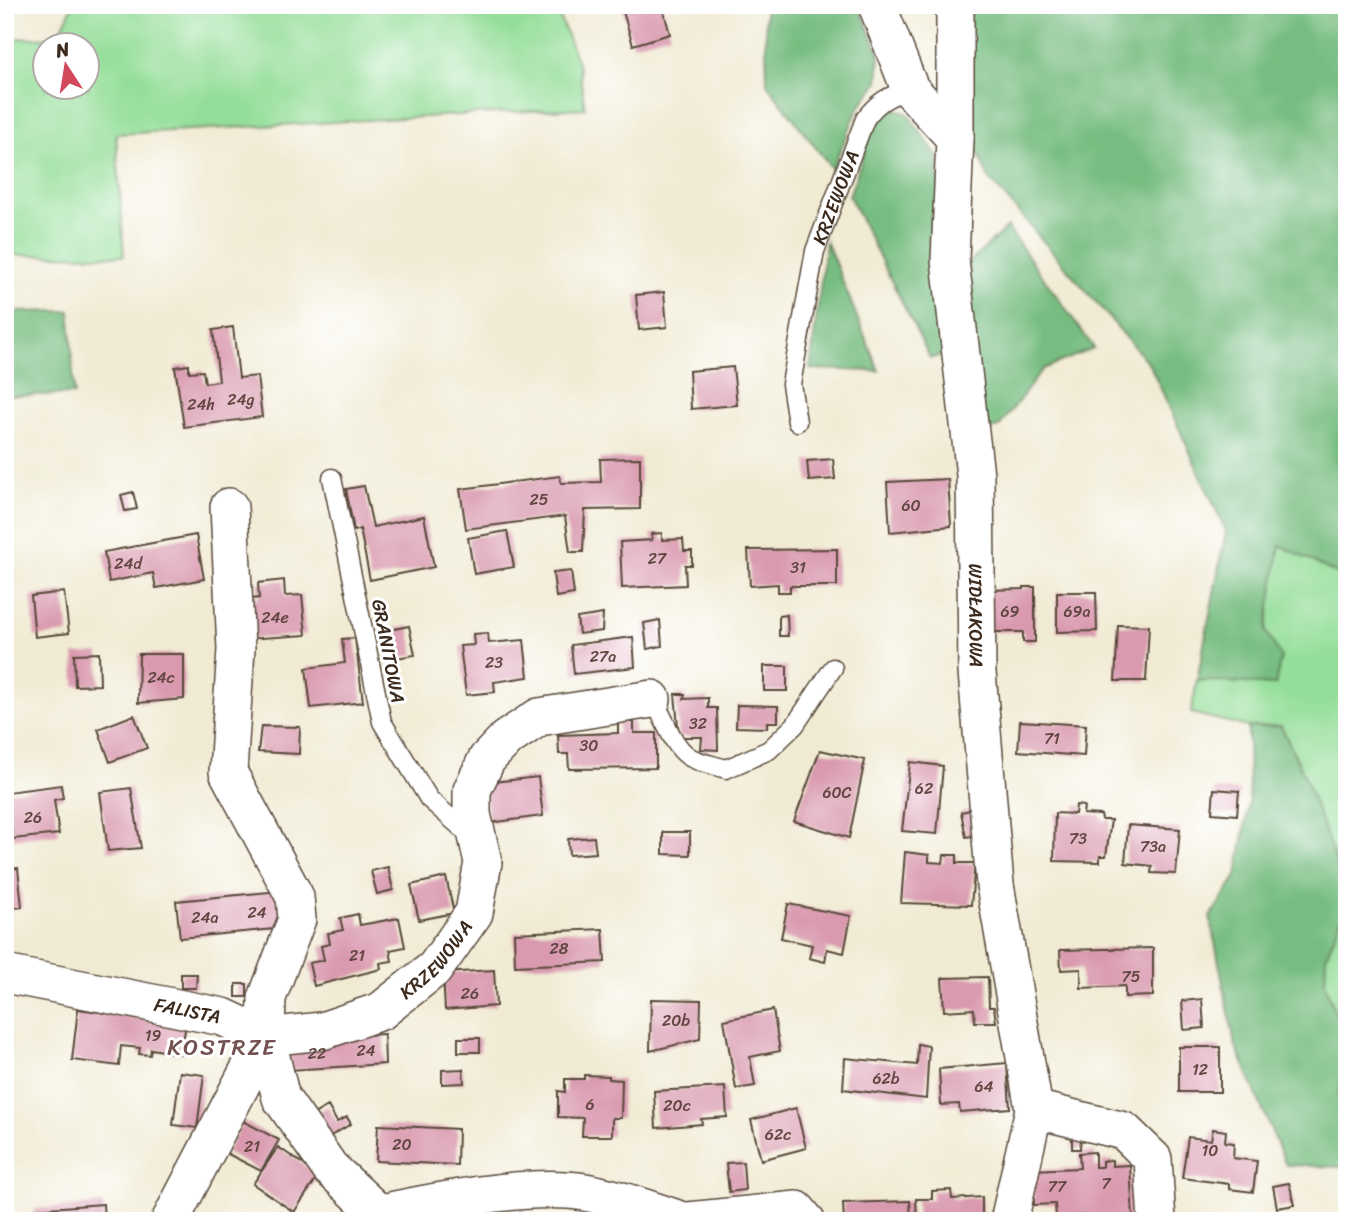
<svg xmlns="http://www.w3.org/2000/svg" width="1352" height="1226" font-family="Sriracha,sans-serif">
	<rect width="100%" height="100%" fill="#fff"/>
	<filter id="ink" filterUnits="userSpaceOnUse"><feTurbulence type="fractalNoise" baseFrequency=".0143" numOctaves="2"/><feDisplacementMap in="SourceGraphic" scale="14" xChannelSelector="R" yChannelSelector="G"/><feConvolveMatrix kernelMatrix="1 2 1 2 8 2 1 2 1" color-interpolation-filters="sRGB"/></filter>
	<filter id="wash" filterUnits="userSpaceOnUse"><feTurbulence type="fractalNoise" baseFrequency=".00686" numOctaves="4" result="noise"/><feDisplacementMap in="SourceGraphic" scale="28" xChannelSelector="R" yChannelSelector="G"/><feGaussianBlur stdDeviation="1.57" result="paint"/><feColorMatrix in="noise" values="0 0 0 0 0 0 0 0 0 0 0 0 0 0 0 0 0 1.4 0 .05"/><feComposite in="paint" operator="in"/></filter>
	<g filter="url(#wash)">
		<rect width="100%" height="100%" fill="#f1ebd4"/>
		<path fill="#94de99" stroke="#68845c" stroke-width="2" fill-rule="evenodd" d="M73,5H555L578,63L585,108L116,134L124,256L5,255V39L58,37ZM46,46H88V88H46Z
			M1280,544L1347,579V893L1304,775L1281,726L1248,727L1191,713L1197,680L1275,685L1280,657L1266,631Z
			M1347,905V1045L1325,984L1326,956Z
			M1347,1067V1121L1338,1097Z"/>
		<path fill="#77bd81" stroke="#597450" stroke-width="2" d="M765,5H858L880,54L878,82L858,109L832,169L767,84Z
			M964,5H1347V579L1280,545L1266,631L1281,657L1275,685L1197,680L1226,531L1150,365L988,177L971,136Z
			M892,108L907,113L938,157L945,355L930,358L849,196L875,122Z
			M1007,227L1094,348L1043,369L999,427L981,433L962,270Z
			M826,241L879,371L810,369Z
			M70,311L74,394L5,396V312Z
			M1281,726L1304,775L1347,893V905L1326,956L1325,984L1347,1045V1067L1338,1097L1347,1121V1167L1286,1165L1235,1044L1210,917L1237,876L1249,802L1248,727Z"/>
		<g id="blocks">
			<path fill="#d999ae" d="M621,5H662L670,34L633,45Z
				M664,292L667,327L639,330L636,295Z
				M233,327L239,378L257,376L262,417L184,427L175,367L189,365V372L203,371L205,383L219,381L213,330Z
				M733,367L737,405L691,409L689,371Z
				M640,458V509L585,510L583,552H570L565,516L466,529L460,489L560,476L561,483L601,482L600,459Z
				M833,459L835,479L809,481L807,461Z
				M948,479L951,526L890,532L887,482Z
				M364,486L373,527L424,516L434,567L370,580L360,529L354,531L346,489Z
				M133,492L137,509L125,511L121,495Z
				M507,531L514,567L474,574L468,538Z
				M662,533V540L683,539L684,551H692V565H685L686,585L622,588L620,542L652,540L651,534Z
				M196,535L204,579L156,588L153,573L109,582L104,552Z
				M837,549V586H790V592H778V584L750,586L748,550Z
				M571,571L574,594L556,597L553,573Z
				M284,580L285,596L302,595L306,635L247,639L243,600L259,598L258,583Z
				M1024,587H1035V642H1023V632H985V590L1024,589Z
				M64,592L69,633L35,637L31,596Z
				M1057,592H1096L1097,631L1057,632Z
				M603,614L602,631L579,634L577,618Z
				M787,615L788,636H779V616Z
				M660,620L662,646L647,649L644,623Z
				M1118,625L1149,626L1146,681H1115Z
				M409,626L415,655L390,659L384,631Z
				M488,633L489,643L524,640L528,677L494,682L495,692L466,695L460,646L474,645L473,634Z
				M633,637L635,667L574,674L571,645Z
				M355,638L363,702L311,708L306,668L345,663L342,639Z
				M99,653L100,685L75,686L74,654Z
				M139,654H184V699L138,703Z
				M764,666H787V691H764Z
				M675,694H685L684,699L708,698V708H717L718,750L701,749L702,737H679Z
				M737,705L778,706V722H767V728L736,727Z
				M134,715L147,748L110,762L98,729Z
				M1020,721L1086,725L1084,756L1018,751Z
				M618,722H634V733H656V768L569,769L568,754H559L558,735L618,733Z
				M261,726L300,727L299,754L258,752Z
				M820,750L865,760L849,838L794,821Z
				M910,762L943,766L937,834L902,831Z
				M538,777L543,816L489,823L484,783Z
				M61,785L63,798L54,800L59,834L13,839L7,792Z
				M131,788L141,848L108,851L100,792Z
				M1214,789L1239,791L1237,815L1212,813Z
				M1076,805L1084,806L1083,814L1101,815L1102,820H1111L1106,856H1100V862L1054,861L1055,813L1075,814Z
				M975,809L980,835L966,837L961,812Z
				M1128,825L1180,829L1176,874L1151,873L1152,866L1125,863Z
				M663,832H690V855L663,854Z
				M594,837L596,853L569,855L568,839Z
				M905,852L929,855V862L943,863L944,855H957V863H975L971,905L901,903Z
				M388,867L393,890L377,894L371,871Z
				M18,868L22,907L5,909V870Z
				M446,877L454,913L419,920L411,885Z
				M280,891L284,928L180,938L176,901Z
				M788,904L851,916L844,953L827,949L825,962L809,958L812,945L781,938Z
				M358,914L360,925L399,918L405,947L390,950L392,961L380,963L381,969L314,986L309,963L324,960L321,946L330,944L328,933L343,930L340,918Z
				M603,929L605,962L515,966L514,933Z
				M1153,948V996L1125,997V986L1081,988V969L1061,970L1060,950Z
				M494,970L496,1006L445,1010L443,973Z
				M181,974H197L196,988H181Z
				M988,977L989,1007H994L996,1022H975L974,1009L944,1011L942,978Z
				M236,984H247V997H236Z
				M651,999L701,1000L700,1039L650,1051Z
				M1202,999L1204,1028L1184,1030L1182,1001Z
				M78,1009L186,1024L181,1054L151,1049L150,1055L139,1054L140,1048L121,1046L119,1066L72,1060Z
				M773,1010L780,1051L750,1057L755,1086L736,1089L724,1020Z
				M384,1034L385,1064L289,1070L287,1039Z
				M458,1038H480V1052H458Z
				M918,1044L929,1046L926,1099L843,1089L845,1058L917,1065Z
				M1179,1047H1220V1092H1179Z
				M1007,1063L1010,1108L960,1112L959,1104L941,1105L939,1069Z
				M463,1069L464,1083L442,1084V1070Z
				M180,1072L204,1075L197,1128L173,1125Z
				M584,1075L609,1076V1079L622,1080L621,1118H612V1136H582L583,1118L558,1117V1091L565,1092V1079H584Z
				M725,1087L727,1117L701,1119L702,1124L656,1128L654,1091Z
				M328,1106L337,1122L347,1117L351,1124L327,1138L314,1114Z
				M796,1108L806,1148L761,1160L751,1120Z
				M243,1121L279,1140L261,1171L226,1153Z
				M378,1125L458,1129L457,1165L376,1161Z
				M1213,1129L1226,1131L1225,1142L1234,1143L1233,1158L1257,1161L1253,1192L1229,1189V1184L1182,1178L1188,1137L1211,1140Z
				M1072,1136H1081L1080,1149H1072Z
				M278,1147L319,1175L294,1212L253,1184Z
				M1095,1152V1167H1102V1161L1112,1160V1166L1130,1165L1133,1219L1083,1221V1215L1056,1217L1055,1204L1034,1205L1032,1170L1080,1168L1079,1153Z
				M743,1162L745,1190L729,1192L726,1163Z
				M1289,1183L1295,1205L1277,1208L1273,1186Z
				M951,1190L952,1199L982,1197V1221H917L916,1199H932V1191Z
				M910,1201L911,1221H844L843,1203Z
				M103,1204L104,1221H35L34,1209Z"/>
		</g>
	</g>
	<g filter="url(#ink)">
		<use href="#blocks" fill-opacity="0" stroke="#564739" stroke-width="2"/>
		<g fill="none" stroke-linecap="round" stroke-linejoin="round">
			<g stroke="#564739" stroke-width="21">
				<g id="service">
					<path id="s1" d="M797,422L791,384L815,251L865,119C878,101 889,96 910,89"/>
					<path d="M332,478L382,722L429,799L472,837"/>
					<path d="M652,699C665,716 670,743 688,756C698,763 715,765 726,769L769,750L795,725L833,668"/>
				</g>
			</g>
			<g stroke="#564739" stroke-width="40">
				<g id="minor">
					<path d="M877,5L910,89L955,138"/>
					<path id="s2" d="M955,5V138L950,260L975,475L977,672L995,885L1034,1109L1009,1221"/>
					<path d="M229,507L236,649L228,772L295,897L297,919L267,998L266,1037"/>
					<path id="s3" d="M5,974L223,1017L266,1037L281,1098L330,1168L387,1221"/>
					<path d="M1034,1109L1124,1131L1153,1159L1157,1221"/>
					<path d="M381,1213C438,1201 528,1183 585,1192C618,1198 651,1210 683,1221"/>
					<path id="s4" d="M170,1221L266,1037L322,1031L381,1011L435,968L474,913L483,862L472,814V790L487,759L506,739L539,717L652,699"/>
					<path d="M688,1221L797,1210L806,1221"/>
				</g>
			</g>
			<use href="#service" stroke="#fff" stroke-width="18"/>
			<use href="#minor" stroke="#fff" stroke-width="37"/>
		</g>
	</g>
	<g text-anchor="middle" stroke-width="6" stroke-linejoin="round" paint-order="stroke">
		<g font-size="16" fill="#624642">
			<text x="241" y="405">24g</text>
			<text x="201" y="410">24h</text>
			<text x="539" y="505">25</text>
			<text x="911" y="511">60</text>
			<text x="657" y="564">27</text>
			<text x="128" y="569">24d</text>
			<text x="798" y="573">31</text>
			<text x="1010" y="617">69</text>
			<text x="1077" y="617">69a</text>
			<text x="275" y="623">24e</text>
			<text x="603" y="662">27a</text>
			<text x="494" y="668">23</text>
			<text x="161" y="683">24c</text>
			<text x="698" y="729">32</text>
			<text x="1052" y="744">71</text>
			<text x="589" y="751">30</text>
			<text x="924" y="794">62</text>
			<text x="837" y="798">60C</text>
			<text x="33" y="823">26</text>
			<text x="1078" y="844">73</text>
			<text x="1153" y="852">73a</text>
			<text x="257" y="918">24</text>
			<text x="205" y="923">24a</text>
			<text x="559" y="954">28</text>
			<text x="357" y="961">21</text>
			<text x="1131" y="982">75</text>
			<text x="470" y="999">26</text>
			<text x="676" y="1026">20b</text>
			<text x="153" y="1041">19</text>
			<text x="366" y="1056">24</text>
			<text x="317" y="1059">22</text>
			<text x="1200" y="1075">12</text>
			<text x="886" y="1084">62b</text>
			<text x="984" y="1092">64</text>
			<text x="590" y="1110">6</text>
			<text x="677" y="1111">20c</text>
			<text x="778" y="1140">62c</text>
			<text x="402" y="1150">20</text>
			<text x="252" y="1152">21</text>
			<text x="1210" y="1156">10</text>
			<text x="1106" y="1189">7</text>
			<text x="1057" y="1192">77</text>
		</g>
		<g font-size="19" fill="#3b2a1e" stroke="#fff">
			<text dy="7" stroke="none"><textPath href="#s1" startOffset="231">KRZEWOWA</textPath></text>
			<text dy="7" stroke="none"><textPath href="#s2" startOffset="612">WIDŁAKOWA</textPath></text>
			<text transform="translate(389 651) rotate(79)" y="7">GRANITOWA</text>
			<text dy="7" stroke="none"><textPath href="#s4" startOffset="402">KRZEWOWA</textPath></text>
			<text dy="7" stroke="none"><textPath href="#s3" startOffset="186">FALISTA</textPath></text>
		</g>
		<g font-size="23" letter-spacing="2" fill="#725150" stroke="#fff">
			<text x="222" y="1055">KOSTRZE</text>
		</g>
	</g>
	<rect width="1352" height="1226" fill="none" stroke="#fff" stroke-width="28"/>
	<g transform="translate(66 66) rotate(348)"><circle r="33" fill="#ffffff" stroke="#b1aaa5" stroke-width="2"/>
	<path d="M0-5L12 26L0 18L-12 26Z" fill="#d1495b"/>
	<text y="-10" font-size="19" font-weight="bold" text-anchor="middle" fill="#3b2a1e">N</text>
	</g>
</svg>
